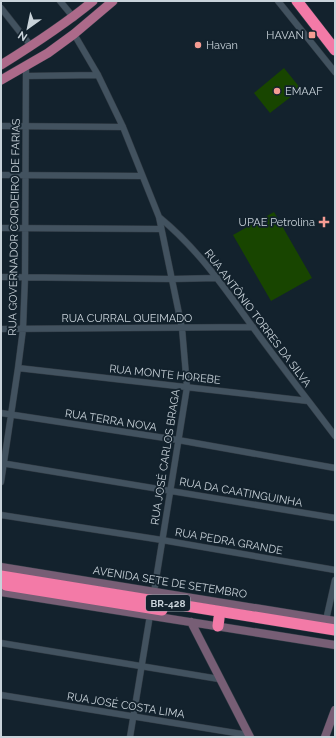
<svg xmlns="http://www.w3.org/2000/svg" width="336" height="738" font-family="Raleway,sans-serif">
	<rect width="100%" height="100%" fill="#13222d"/>
	<path fill="#184500" d="M284,68L301,89L270,113L254,93Z
		M274,212L312,278L271,301L233,235Z"/>
	<g fill="none" stroke-linecap="round" stroke-linejoin="round">
		<g stroke="#313b44" stroke-width="7">
			<path id="street" d="M60,1L74,18
				M278,1L335,72
				M1,8L31,46
				M74,34L98,75L123,127L159,217L182,328L187,387L154,592
				M26,76L98,75
				M1,126L123,127
				M1,175L142,176
				M159,217C198,249 223,286 252,326C279,363 307,399 335,436
				M1,228L161,229
				M1,277L172,279L217,278
				M1,329L253,327
				M18,368L308,401
				M1,413L178,440L335,468
				M1,463L335,518
				M1,482L18,368L23,329L25,277L26,66
				M1,515L162,540L335,570
				M326,620L335,580
				M1,643L219,679
				M1,695L248,735
				M130,737L150,615"/>
		</g>
		<g stroke="#313b44" stroke-width="9">
			<path id="secondary" d="M1,567L335,621
				M1,592L335,645
				M191,622L250,737
				M325,737L335,710"/>
		</g>
		<g stroke="#313b44" stroke-width="10">
			<path id="primary" d="M1,65C33,45 64,25 93,1
				M1,80L48,53L74,34L113,1"/>
		</g>
		<g stroke="#313b44" stroke-width="12">
			<path id="highway" d="M297,1L335,50
				M1,576L335,630
				M6,585L162,610
				M218,626L219,618"/>
		</g>
		<use href="#street" stroke="#42525f" stroke-width="6"/>
		<use href="#secondary" stroke="#775e75" stroke-width="8"/>
		<use href="#primary" stroke="#ac6a8a" stroke-width="9"/>
		<use href="#highway" stroke="#f37aa7" stroke-width="11"/>
	</g>
	<g fill="#f59c93" stroke="#13222d" stroke-width="1.5">
		<rect x="308" y="31" width="8" height="8" rx="2"/>
		<circle cx="198" cy="45" r="4"/>
		<circle cx="277" cy="91" r="4"/>
		<path d="M322 216h4v4h4v4h-4v4h-4v-4h-4v-4h4z"/>
	</g>
	<g text-anchor="middle" stroke-width="3.5" stroke-linejoin="round" paint-order="stroke">
		<rect fill="#13222d" stroke="#929ea6" stroke-width="1" x="146" y="595" width="44" height="16" rx="3"/>
		<g font-size="10" font-weight="bold" fill="#c9d3da">
			<text x="168" y="607">BR-428</text>
		</g>
		<g font-size="11" fill="#c9d3da" stroke="#13222d" text-anchor="end">
			<text x="304" y="39">HAVAN</text>
			<text x="206" y="49" text-anchor="start">Havan</text>
			<text x="285" y="95" text-anchor="start">EMAAF</text>
			<text x="315" y="226">UPAE Petrolina</text>
		</g>
		<g font-size="11" fill="#c9d3da" stroke="#13222d">
			<text transform="translate(14 227) rotate(-89)" y="4">RUA GOVERNADOR CORDEIRO DE FARIAS</text>
			<text x="127" y="322">RUA CURRAL QUEIMADO</text>
			<text transform="translate(258 318) rotate(53)" y="4">RUA ANTÔNIO TORRES DA SILVA</text>
			<text transform="translate(165 374) rotate(6)" y="4">RUA MONTE HOREBE</text>
			<text transform="translate(111 420) rotate(9)" y="4">RUA TERRA NOVA</text>
			<text transform="translate(165 457) rotate(-81)" y="4">RUA JOSÉ CARLOS BRAGA</text>
			<text transform="translate(241 492) rotate(10)" y="4">RUA DA CAATINGUINHA</text>
			<text transform="translate(229 541) rotate(10)" y="4">RUA PEDRA GRANDE</text>
			<text transform="translate(170 582) rotate(9)" y="4">AVENIDA SETE DE SETEMBRO</text>
			<text transform="translate(126 705) rotate(9)" y="4">RUA JOSÉ COSTA LIMA</text>
		</g>
	</g>
	<rect width="336" height="738" fill="none" stroke="#c9d3da" stroke-width="4"/>
	<g transform="translate(28 28) rotate(213)" stroke="#13222d" stroke-width="3" paint-order="stroke">
	<path d="M0-3L7 15L0 10L-7 15Z" fill="#c9d3da"/>
	<text y="-6" font-size="11" font-weight="bold" text-anchor="middle" fill="#c9d3da">N</text>
	</g>
</svg>
